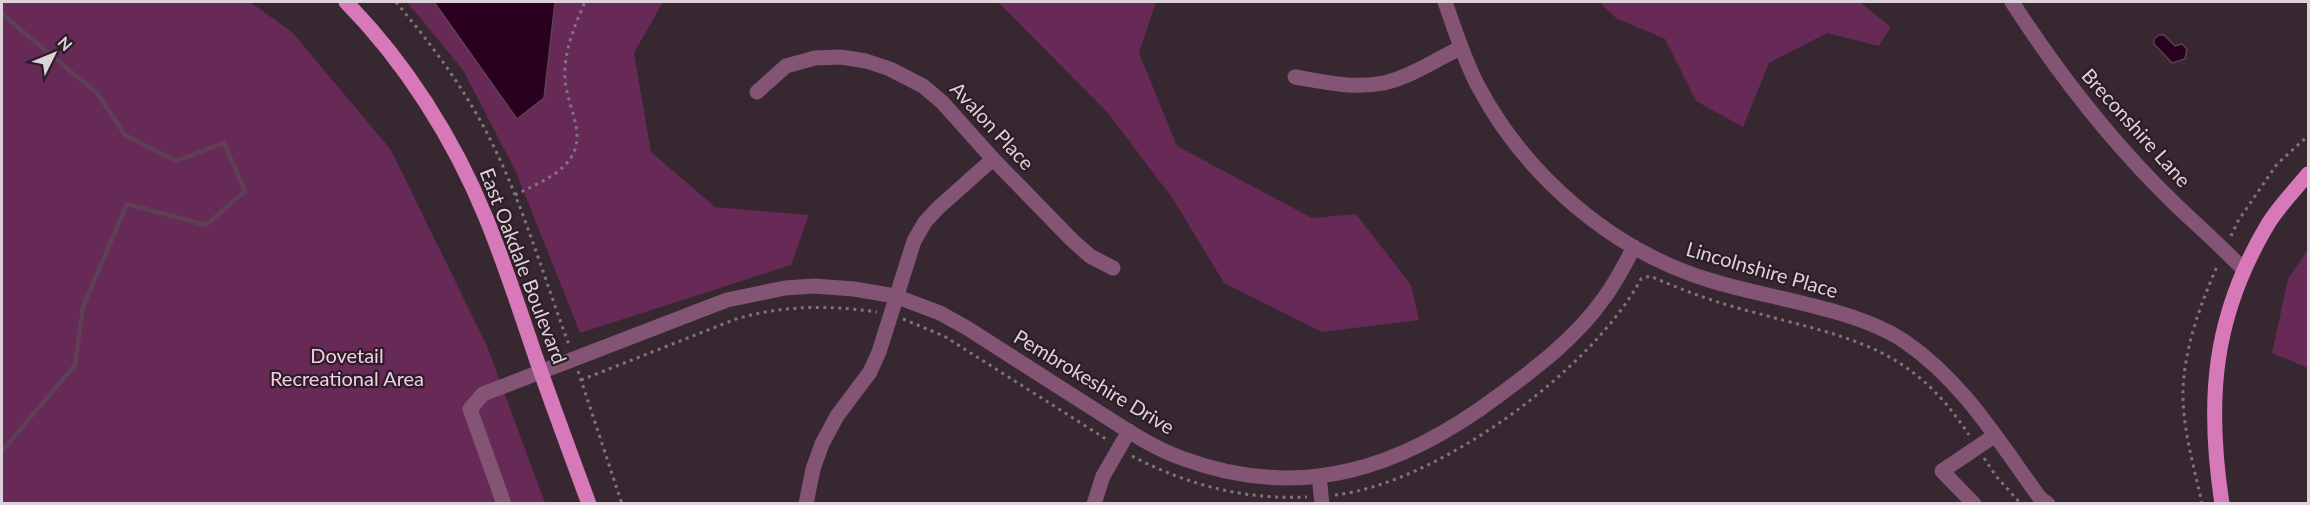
<svg xmlns="http://www.w3.org/2000/svg" width="2310" height="505" font-family="Lato,sans-serif">
	<rect width="100%" height="100%" fill="#372731"/>
	<path fill="#672955" d="M2,2H250L292,32L391,150L487,346L545,503H2Z
		M407,2H663L634,53L651,152L715,207L809,215L791,265L580,333L516,172L463,70Z
		M998,2H1156L1139,53L1177,146L1312,218L1356,214L1411,285L1419,320L1322,332L1224,283L1173,199L1108,113Z
		M1599,2H1860L1891,27L1879,46L1827,33L1769,63L1743,127L1696,101L1665,39L1616,18Z
		M2308,249V368L2272,353L2288,279Z"/>
	<path fill="#29001e" stroke="#5f3f56" stroke-width="1.5" d="M434,2H555L544,98L517,119Z
		M2159,35H2164L2175,46L2182,44L2187,49L2185,59L2172,63L2154,44V39Z"/>
	<g fill="none" stroke-linecap="round" stroke-linejoin="round">
		<path stroke="#5f3f56" stroke-width="4.5" d="M2,14L97,93L125,135L176,161L224,143L245,191L206,225L127,204L83,307L75,365L2,451"/>
		<path stroke="#81737c" stroke-width="3" stroke-dasharray="3 4.5" stroke-linecap="butt" d="M396,2C425,37 453,73 476,113C518,186 540,267 569,345
			M515,195C544,180 584,167 576,126C573,111 567,96 565,81C563,53 574,27 585,2
			M2231,236L2238,221L2277,164L2308,136
			M903,319L944,336L1106,439
			M578,371L622,504
			M581,380L736,319C784,305 828,305 877,312
			M1132,456C1187,485 1245,500 1307,497
			M1984,458L1996,476L2021,504
			M1335,495C1438,483 1592,370 1641,279L1650,276C1682,290 1714,302 1749,311C1846,338 1909,343 1969,435
			M2202,504C2194,466 2182,427 2183,389C2185,345 2201,303 2218,264"/>
		<path stroke="#835473" stroke-width="15" d="M1445,2C1455,30 1464,59 1478,86C1526,176 1611,250 1709,280C1769,299 1852,307 1904,341C1963,381 1999,442 2040,498L2048,504
			M2012,2C2059,75 2112,143 2175,204C2198,226 2222,247 2244,270
			M1295,77C1324,82 1354,89 1384,83C1410,77 1436,60 1460,48
			M757,92L786,66L815,58L841,57L866,61L890,69L923,86L942,102L993,159L1072,240L1090,256L1113,268
			M1319,476L1322,504
			M504,504L470,409L483,394L727,300L785,288L814,286L854,289L895,296L940,313L967,328C1007,354 1048,380 1089,406C1119,425 1150,447 1184,459C1302,502 1402,468 1498,396C1536,368 1577,337 1604,298C1616,282 1625,264 1634,247
			M806,504L813,469L822,444L837,416L870,372L879,352L914,241L925,222L938,208L993,159
			M1094,504L1103,476L1129,431
			M1974,504L1942,471L1994,436"/>
		<path stroke="#d778b9" stroke-width="15" d="M346,2C405,62 454,139 486,218C505,264 520,311 536,358C553,407 571,455 589,504
			M2222,504C2206,399 2213,316 2268,224C2279,206 2295,190 2308,174"/>
	</g>
	<g text-anchor="middle" stroke-width="4.5" stroke-linejoin="round" paint-order="stroke">
		<g font-size="20" fill="#ddd2d9" stroke="#2d1d28">
			<text transform="translate(992 126) rotate(47)" y="7">Avalon Place</text>
			<text transform="translate(2136 128) rotate(48)" y="7">Breconshire Lane</text>
			<text transform="translate(523 266) rotate(69)" y="7">East Oakdale Boulevard</text>
			<text transform="translate(1762 270) rotate(16)" y="7">Lincolnshire Place</text>
			<text transform="translate(1094 382) rotate(31)" y="7">Pembrokeshire Drive</text>
		</g>
		<g font-size="20" fill="#f3cce5" stroke="#2d1d28">
			<text x="347" y="363">Dovetail<tspan x="347" dy="23">Recreational Area</tspan></text>
		</g>
	</g>
	<rect width="2310" height="505" fill="none" stroke="#ddd2d9" stroke-width="6"/>
	<g transform="translate(54 54) rotate(47)" stroke="#2d1d28" stroke-width="4.5" paint-order="stroke">
	<path d="M0-4.5L10 22L0 15L-10 22Z" fill="#ddd2d9"/>
	<text y="-9" font-size="16" font-weight="bold" text-anchor="middle" fill="#ddd2d9">N</text>
	</g>
</svg>
